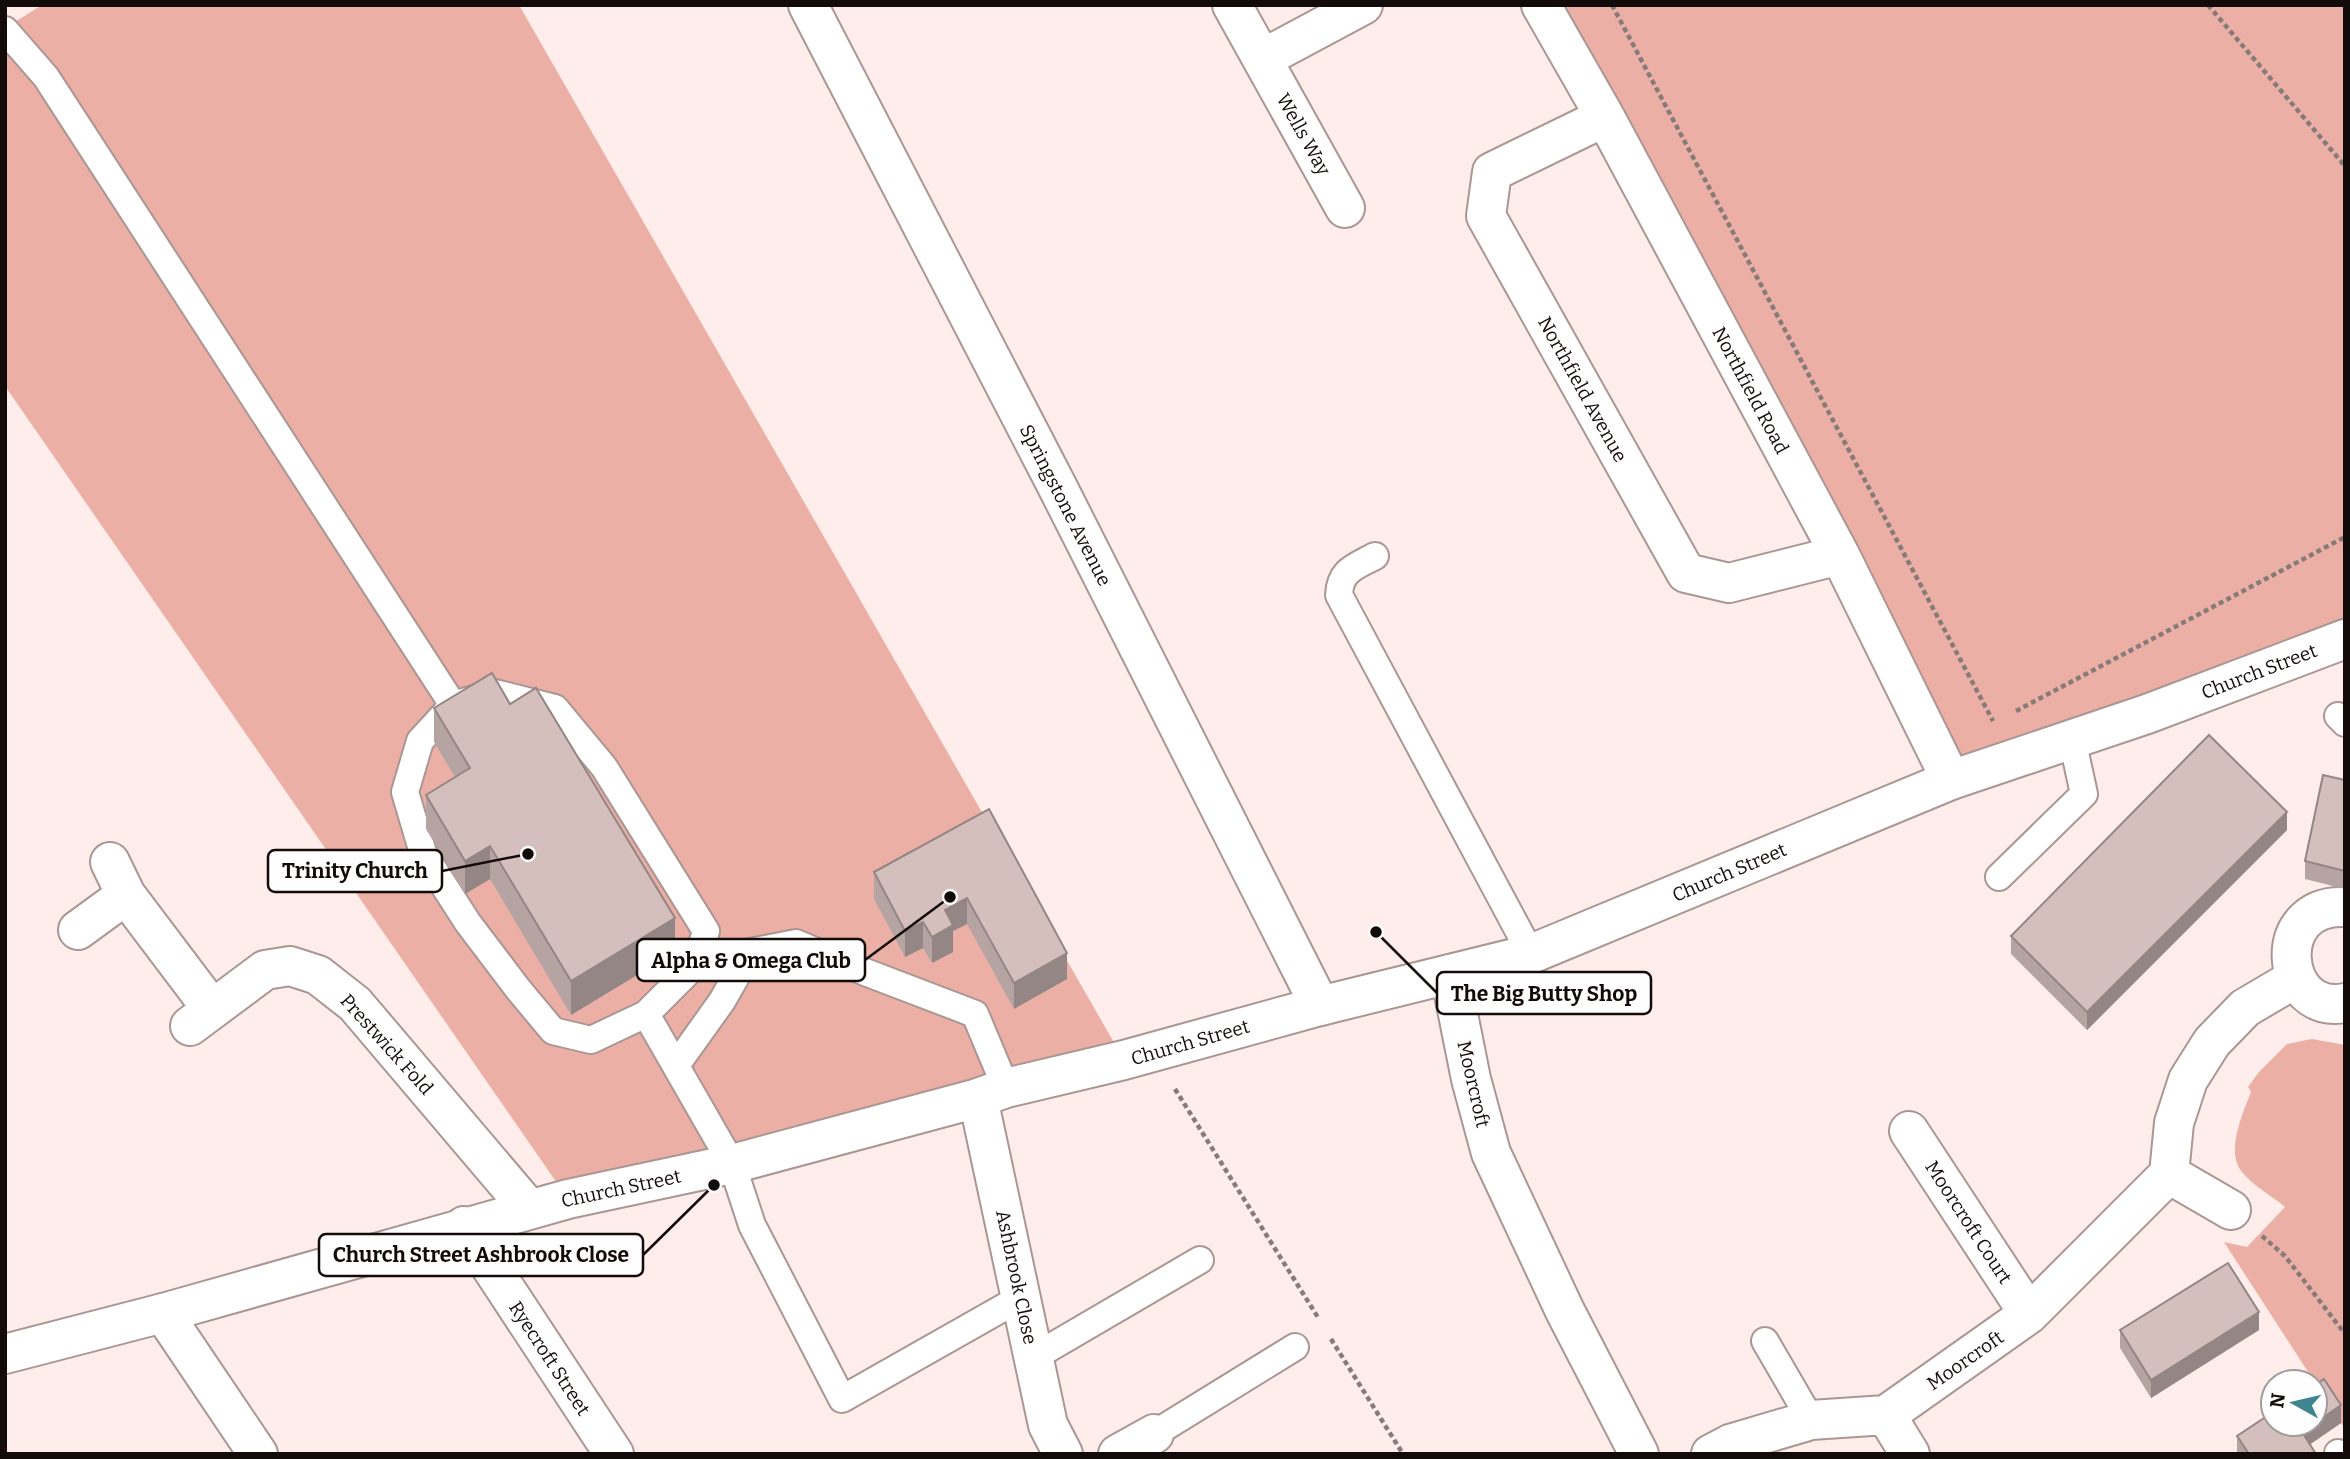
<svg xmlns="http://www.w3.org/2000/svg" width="2350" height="1459" font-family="Bitter,serif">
	<rect width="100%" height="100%" fill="#feedea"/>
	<path fill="#ebafa6" d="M42,5H519L1124,1060L568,1199L5,386V28Z
		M1541,5H2345V639L1951,780Z
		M2312,1039L2345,1045V1429L2224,1242L2247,1247L2285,1207C2272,1196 2252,1185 2242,1172C2225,1152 2243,1113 2251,1092L2248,1087L2259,1072L2287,1044Z"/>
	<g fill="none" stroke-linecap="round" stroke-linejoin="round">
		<g stroke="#aa9693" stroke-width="30">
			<path id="lane" d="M5,30L46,77L453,705L495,693L555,708L604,767L706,931L696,964L646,1014L732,1164L752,1225L842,1399L1022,1297
				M1375,556C1355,567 1340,570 1339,595L1531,954
				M453,705L420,741L405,792L423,853L468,923L518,989L553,1031L591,1040L646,1014
				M2338,716L2345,723
				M1999,877L2084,794L2072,739
				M677,1064L722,1001L750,952L796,943L865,972L975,1014L1006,1088
				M1765,1341L1811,1420
				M1034,1357L1200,1260
				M1154,1434L1295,1347
				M2338,1453V1454"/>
		</g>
		<g stroke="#aa9693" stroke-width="42">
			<path id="street" d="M808,5L1057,486L1320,1006
				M1232,5L1345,208
				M1541,5L1605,117L1840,555L1951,780
				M1262,59L1363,5
				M1605,117L1492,172L1486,216L1686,573L1729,583L1840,555
				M110,862L126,895L212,1009
				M2345,907C2268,903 2280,1016 2345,1003
				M78,930L126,895
				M1450,974L1471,1079L1491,1153L1565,1311L1639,1454
				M190,1026L265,970L290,966L318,975L355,1004L529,1209
				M978,1098L1048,1425L1063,1454
				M1909,1131L2029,1314
				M2169,1174L2231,1210
				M464,1226L614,1454
				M163,1313L258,1454
				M1886,1415L1910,1454
				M1118,1454L1154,1434
				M1711,1454L1730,1444L1811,1420L1886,1415L2029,1314L2169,1174L2174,1123L2188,1080L2212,1042L2245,1008L2296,978"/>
		</g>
		<g stroke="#aa9693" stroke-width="42">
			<path id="secondary" d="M5,1354L163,1313L568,1199L732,1164L978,1098L1006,1088L1124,1060L1320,1006L1531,954L1951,780L2147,714L2345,639"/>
		</g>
		<path stroke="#877b79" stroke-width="4.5" stroke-dasharray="5 3.5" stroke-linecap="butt" d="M1612,5L1993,721
			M2208,5L2345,166
			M2016,711L2345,537
			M1175,1089L1319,1319
			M2262,1236L2285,1256L2345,1334
			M1331,1339L1403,1454"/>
		<use href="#lane" stroke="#fff" stroke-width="26"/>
		<use href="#street" stroke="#fff" stroke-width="38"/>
		<use href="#secondary" stroke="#fff" stroke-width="38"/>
	</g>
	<path fill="#b6a4a2" d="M510,704L675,952L571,1015L490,879L465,894L426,829V795L455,777L434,742V708Z
		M2345,780V889L2305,879V861Z
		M989,809L1067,979L1014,1009L967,924L953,931V952L932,963L923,948L905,957L874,899V872Z
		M2287,830L2087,1030L2011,954V936Z
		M2120,1330H2259L2151,1398L2120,1348Z
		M2341,1423L2310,1444L2316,1454H2237V1436Z"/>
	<path fill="#948684" d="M2287,812V830L2087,1030V1012Z
		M490,846V879L465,894V861Z
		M967,898V924L953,931V952L932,963V937L945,910Z
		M675,918V952L571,1015V981Z
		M923,922V948L905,957V931Z
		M1067,953V979L1014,1009V983Z
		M2259,1312V1330L2151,1398V1380Z
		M2341,1405V1423L2302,1450V1432L2313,1424H2315V1423Z"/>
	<path fill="#d4bfbc" stroke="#948684" stroke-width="2" d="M492,673L510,704L536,688L675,918L571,981L490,846L465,861L426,795L470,768L434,708Z
		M2209,735L2287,812L2087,1012L2011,936Z
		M2323,775L2345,780V871L2305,861Z
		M989,809L1067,953L1014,983L967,898L945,910L953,925L932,937L923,922L905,931L874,872Z
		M2228,1263L2259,1312L2151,1380L2120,1330Z
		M2324,1379L2341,1405L2315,1423V1385Z
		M2273,1412V1424H2313L2302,1432L2316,1454H2249L2237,1436Z"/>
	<g text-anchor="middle" stroke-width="7" stroke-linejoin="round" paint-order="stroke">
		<g font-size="19" fill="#120b0a" stroke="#fefefe">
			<text transform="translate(1304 134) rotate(61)" y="7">Wells Way</text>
			<text transform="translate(1583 389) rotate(61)" y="7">Northfield Avenue</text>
			<text transform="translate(1751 390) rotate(62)" y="7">Northfield Road</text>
			<text transform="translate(1066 505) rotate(63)" y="7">Springstone Avenue</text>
			<text transform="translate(2259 671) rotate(-21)" y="7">Church Street</text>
			<text transform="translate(1729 872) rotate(-23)" y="7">Church Street</text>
			<text transform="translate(1190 1042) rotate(-16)" y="7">Church Street</text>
			<text transform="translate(387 1044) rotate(48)" y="7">Prestwick Fold</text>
			<text transform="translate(1474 1084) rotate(77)" y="7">Moorcroft</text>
			<text transform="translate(621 1188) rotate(-12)" y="7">Church Street</text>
			<text transform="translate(1969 1222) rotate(57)" y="7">Moorcroft Court</text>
			<text transform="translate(1017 1277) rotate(78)" y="7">Ashbrook Close</text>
			<text transform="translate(550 1358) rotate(57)" y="7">Ryecroft Street</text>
			<text transform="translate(1965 1360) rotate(-35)" y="7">Moorcroft</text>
		</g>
	</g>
	<path fill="none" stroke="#120b0a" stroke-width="2.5" d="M528 854L442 871M950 897L865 960M1376 932L1437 993M714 1185L643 1255"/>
	<g fill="#120b0a" stroke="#fefefe" stroke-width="2.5">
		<circle cx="528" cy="854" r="7"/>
		<circle cx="950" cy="897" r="7"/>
		<circle cx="1376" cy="932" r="7"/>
		<circle cx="714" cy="1185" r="7"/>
	</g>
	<g fill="#fefefe" stroke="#120b0a" stroke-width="2.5">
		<rect x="268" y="850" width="174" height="42" rx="7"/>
		<rect x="637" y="939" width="228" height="42" rx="7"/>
		<rect x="1437" y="972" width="214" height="42" rx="7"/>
		<rect x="319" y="1234" width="324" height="42" rx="7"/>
	</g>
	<g font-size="21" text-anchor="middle" font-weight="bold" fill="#120b0a">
		<text x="355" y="878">Trinity Church</text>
		<text x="751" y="968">Alpha &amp; Omega Club</text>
		<text x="1544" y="1001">The Big Butty Shop</text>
		<text x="481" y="1262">Church Street Ashbrook Close</text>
	</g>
	<rect width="2350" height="1459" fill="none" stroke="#120b0a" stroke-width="14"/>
	<g transform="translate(2294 1403) rotate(278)"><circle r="33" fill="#fefefe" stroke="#a09d9c" stroke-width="2"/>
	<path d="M0-5L12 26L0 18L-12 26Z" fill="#3f8590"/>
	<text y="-10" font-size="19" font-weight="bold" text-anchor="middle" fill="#120b0a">N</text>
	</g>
</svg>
